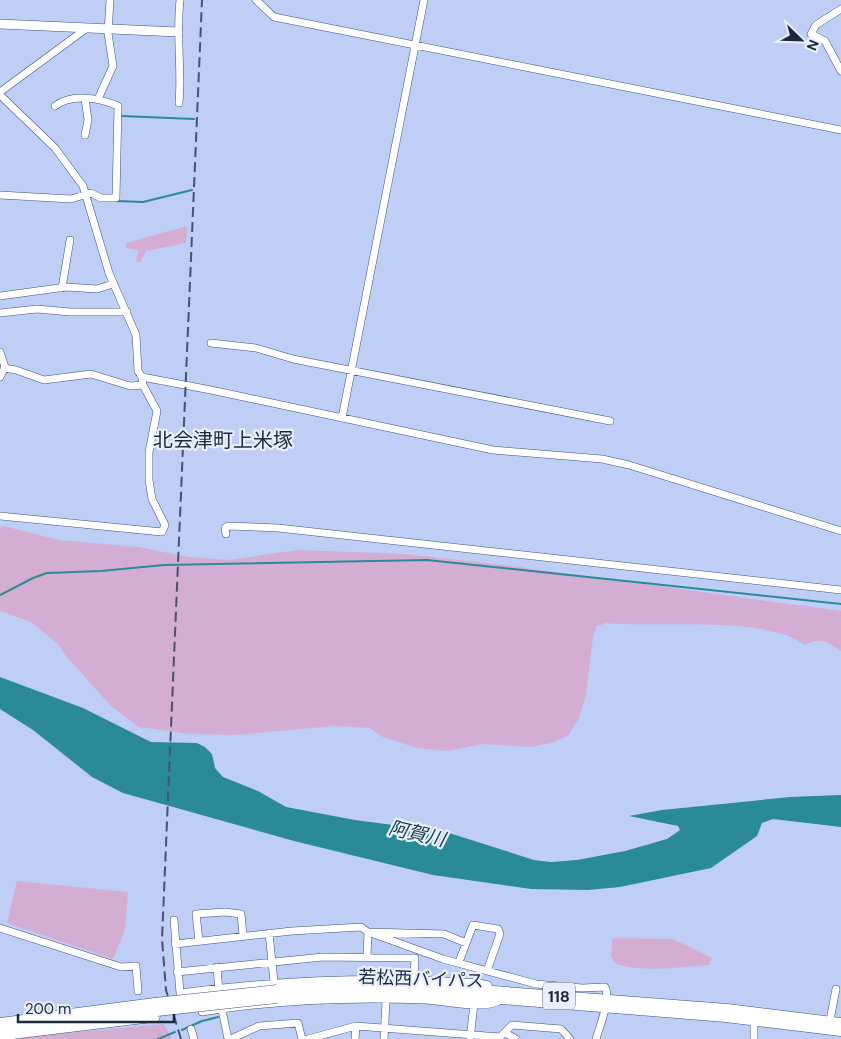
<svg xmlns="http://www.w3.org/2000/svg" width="841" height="1039" font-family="'DM Sans','Noto Sans JP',sans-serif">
	<rect width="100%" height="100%" fill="#becef5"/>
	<path fill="#d3aed2" d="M187,226L186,243L146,251L141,262H136L138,250L126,248V243Z
		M4,526L59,540L138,547L189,557L228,560L298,550L406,554L520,567L841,611V651C828,643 821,636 805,645C766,615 657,628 607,623L597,626L593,637L586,695L579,718L568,736L551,743L531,747L483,744L448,751L417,748L383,737L370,728L334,726L236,735L190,734L139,727L111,706L65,655L58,644L31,622L0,611V527Z
		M17,881L128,892L125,929L113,959L7,923Z
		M614,938L673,939L712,958L709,965C678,967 646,973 616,964L611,957L612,940Z
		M164,1024L172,1039H1Z"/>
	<path fill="#2a8b97" d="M0,677L83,708L151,742L197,743L205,747L212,754L215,768L223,777L258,791L286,807L355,820L446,832L534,860L551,862L577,860L625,851L667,839L680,830L678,826L629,816L662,810L790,797L841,795V827L773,819L762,823L757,836L711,868L620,887L588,890L531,889L433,875L294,841L123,793L92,777L33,730L0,709Z"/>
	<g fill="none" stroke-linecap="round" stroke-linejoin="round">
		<path stroke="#2a8b97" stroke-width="2" d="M122,116L194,119
			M116,201L143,202L192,190
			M0,595L33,578L47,573L101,571L164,565L427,560L841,604
			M182,1030L202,1021L218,1017
			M158,1039L175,1032"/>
		<g stroke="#3c5087" stroke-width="8">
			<path id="minor" d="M256,0L274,17L841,130
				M841,9L816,25L811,34L825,41L841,71
				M0,92L87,28
				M0,95L55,148L83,186L109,273L136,335L138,371L142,377L211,390L493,450L602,459L629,465L841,531
				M85,99L88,120L85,135
				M98,99L113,66L108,33L110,0
				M179,103C182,69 176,35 180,0
				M0,195L71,199L91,193L101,198H116L118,106C99,98 72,93 55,106
				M62,288L70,240
				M0,296L66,287L97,289L113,284
				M0,313L37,309L70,312H127
				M211,343L256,348L293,359L610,421
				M0,352L5,367L0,377
				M4,368L16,370L44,380L91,374L130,386L143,385L142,380
				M342,418L424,0
				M0,516L162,532L165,525L152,499L149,480V452L157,411L143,385
				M226,534L225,528L228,526L278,528L841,590
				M174,920L180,993C279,980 378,976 479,983L488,985L490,991
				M0,928L121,967L136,966L138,991
				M269,933L274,982
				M199,941L196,914L225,912L241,914L243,936
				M175,944L292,931L361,927L368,932L443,959L536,984L582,988L605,987C611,998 600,1026 596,1039
				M367,957L368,932L444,934L466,943
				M459,962L473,925L498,929L500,934L487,971
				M217,967L219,992
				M177,972L323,957L415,958L414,979
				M221,1005L228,1039
				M202,1012C275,1000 351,997 426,1000C445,1001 485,1011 501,1000
				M754,1020V1039
				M830,1020L836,989
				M191,1029L194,1039
				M505,1033L516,1039
				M0,1037L156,1018L158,1007
				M231,1039L259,1026L298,1023L302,1039
				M308,1039L356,1026L500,1037L512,1025L561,1029L570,1039
				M355,1039L356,1026
				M384,1039L386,1001
				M470,1039L474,1004"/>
		</g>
		<g stroke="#3c5087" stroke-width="10">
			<path id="major" d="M0,24L178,32"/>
		</g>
		<g stroke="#3c5087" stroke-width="11">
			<path id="highway" d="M277,990L302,987L401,984L727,1009L841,1023
				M277,998L317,994L389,993L490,998L726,1017L841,1031
				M0,1023L155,1003
				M0,1031L157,1011"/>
		</g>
		<use href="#minor" stroke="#fff" stroke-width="7"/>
		<use href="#major" stroke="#fff" stroke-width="9"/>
		<use href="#highway" stroke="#fff" stroke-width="10"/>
		<path stroke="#47526e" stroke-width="2" stroke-dasharray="10 5" stroke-linecap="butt" d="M181,1039L166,990L162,939L202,0"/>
		<g stroke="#3c5087" stroke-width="11" stroke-linecap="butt">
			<path id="highway-bridge" d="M155,1003L277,990
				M157,1011L277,998"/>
		</g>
		<use href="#highway-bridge" stroke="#fff" stroke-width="10"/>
	</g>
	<g text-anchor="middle" stroke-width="4.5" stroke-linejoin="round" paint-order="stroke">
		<rect fill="#eaeffd" stroke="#5a6378" stroke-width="1" x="543" y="982.5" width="32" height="27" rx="4"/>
		<g font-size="16" font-weight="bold" fill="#1d273f">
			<text x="559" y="1002">118</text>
		</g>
		<g font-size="18" fill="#1d273f" stroke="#eaeffd">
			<text transform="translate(421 979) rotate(2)" y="6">若松西バイパス</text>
		</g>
		<g font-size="19" font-style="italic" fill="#123d43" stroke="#eaeffd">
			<text transform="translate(417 833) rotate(13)" y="7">阿賀川</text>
		</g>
		<g font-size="20" fill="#1d273f" stroke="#eaeffd">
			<text x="223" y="447">北会津町上米塚</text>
		</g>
	</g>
	<g transform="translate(801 40) rotate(113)" stroke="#eaeffd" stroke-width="4" paint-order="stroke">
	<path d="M0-4L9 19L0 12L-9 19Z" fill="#1d273f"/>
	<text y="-8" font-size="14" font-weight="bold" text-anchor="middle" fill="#1d273f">N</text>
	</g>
	<path d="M18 1014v8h156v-8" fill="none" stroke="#1d273f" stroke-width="2.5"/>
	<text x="25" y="1014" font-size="15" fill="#1d273f" stroke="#eaeffd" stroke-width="4" paint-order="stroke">200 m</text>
</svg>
